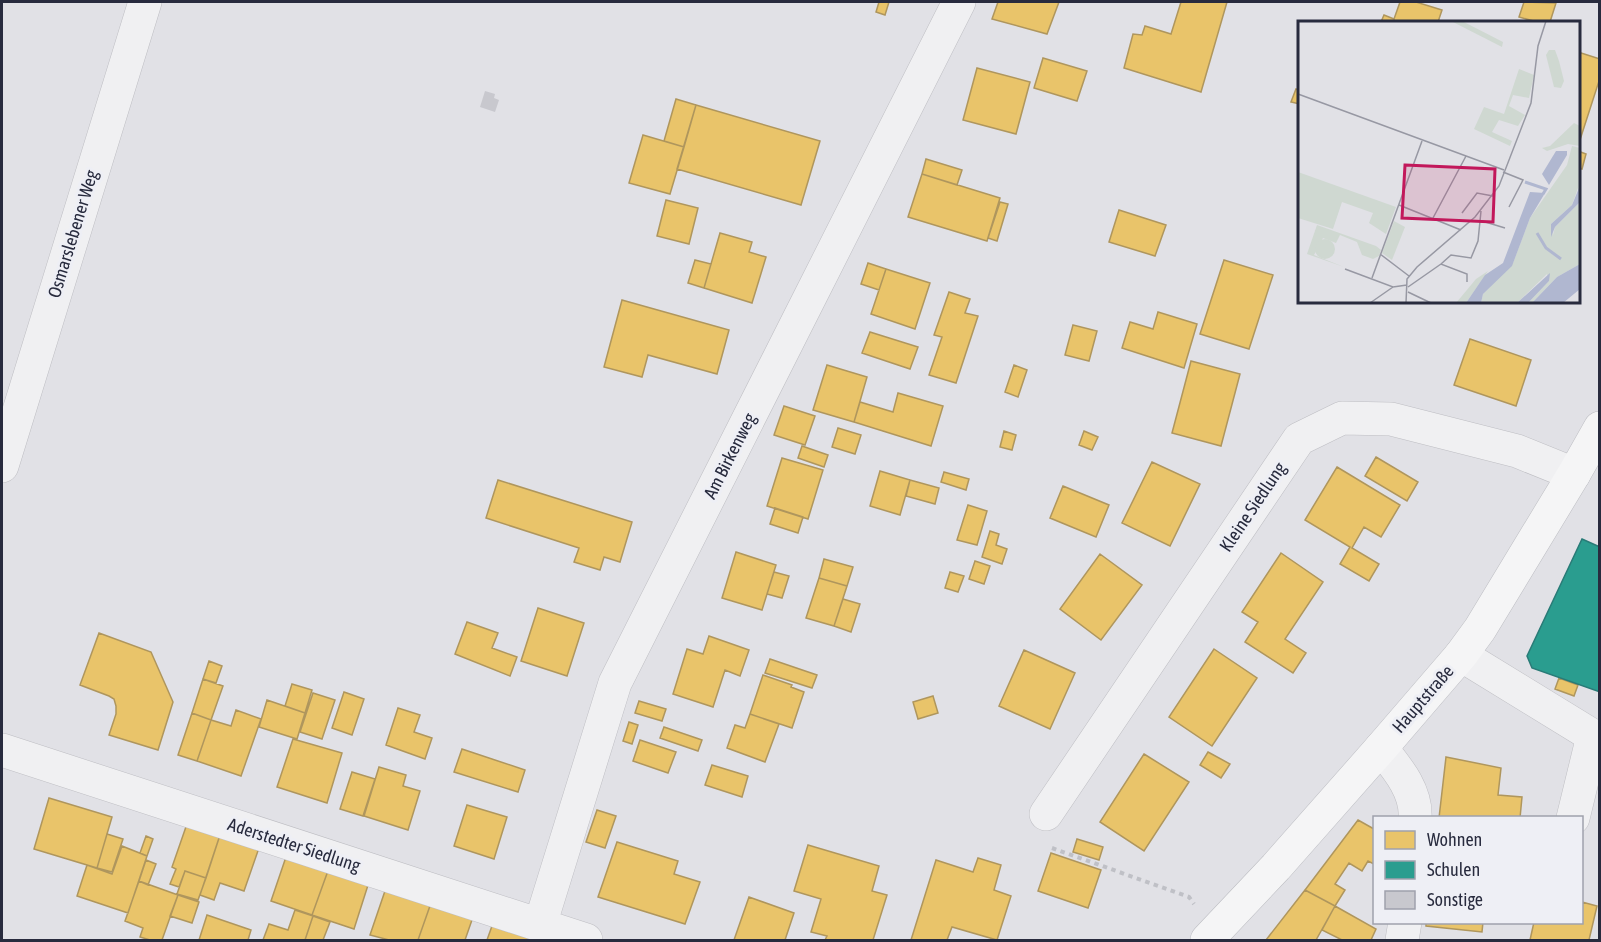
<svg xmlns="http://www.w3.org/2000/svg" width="1601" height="942" font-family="'Asap Condensed',sans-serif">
	<rect width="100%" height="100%" fill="#e1e1e6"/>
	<path fill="#e9c46a" stroke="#af965d" stroke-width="1.5" d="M879,2H889L885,15L876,12Z
		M998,2H1059L1047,34L992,19Z
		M1181,2H1227L1201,92L1124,68L1133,34L1142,35L1145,26L1171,34Z
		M1400,2H1416L1442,10L1438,22H1381L1384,15L1394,19Z
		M1524,2L1556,3L1550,22H1537L1519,17Z
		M1578,52L1600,59V78L1578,146Z
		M1043,58L1087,71L1077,101L1034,88Z
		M977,68L1030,82L1016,134L963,120Z
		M1296,89L1300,90V104L1291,102Z
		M676,99L696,105L684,147L664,141Z
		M696,105L820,141L801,205L677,169Z
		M643,135L684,147L670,194L629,183Z
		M1578,151L1586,154L1582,169L1578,168Z
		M926,159L962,170L957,185L922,174Z
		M922,174L1000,198L987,241L908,217Z
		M666,200L698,208L689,244L657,236Z
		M1000,202L1008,204L997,241L988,238Z
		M1119,210L1166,225L1155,256L1109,242Z
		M720,233L752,242L749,252L766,257L752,303L704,288Z
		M695,260L711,264L704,288L688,283Z
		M1224,260L1273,275L1249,349L1200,334Z
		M868,263L886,269L879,290L861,284Z
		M886,269L930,283L915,329L871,314Z
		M949,292L970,299L965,313L978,316L956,383L929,375L942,337L934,335Z
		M622,300L729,330L717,374L648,355L642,377L604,367Z
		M1158,312L1197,324L1184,368L1122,348L1130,322L1153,329Z
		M1073,325L1097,331L1089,361L1065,355Z
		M870,332L918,347L910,369L862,353Z
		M1470,339L1531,360L1516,406L1454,385Z
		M1191,361L1240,374L1221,446L1172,433Z
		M827,365L867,377L854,422L813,410Z
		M1014,365L1027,370L1018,397L1005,392Z
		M898,393L943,406L931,446L854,422L860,402L893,412Z
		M784,406L815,416L805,445L774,435Z
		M838,428L861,435L855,454L832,447Z
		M1004,431L1016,435L1012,450L1000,447Z
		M1084,431L1098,437L1092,450L1079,445Z
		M802,446L828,455L824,467L798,458Z
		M1376,457L1418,482L1407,501L1365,476Z
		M782,458L823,470L808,519L767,506Z
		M1152,462L1200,484L1170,546L1122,523Z
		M1337,467L1400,505L1381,537L1364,527L1352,548L1379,564L1369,581L1340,564L1350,547L1305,520Z
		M880,471L910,480L900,515L870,506Z
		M944,472L969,479L966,490L941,482Z
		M498,480L632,522L620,562L604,557L600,570L574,562L579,548L486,518Z
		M910,480L939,488L935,504L906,496Z
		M1063,486L1109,505L1096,537L1050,518Z
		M968,505L987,511L977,545L957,540Z
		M775,508L803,517L798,533L770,524Z
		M990,531L999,534L996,545L1007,549L1002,564L982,557Z
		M736,552L776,565L762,610L722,598Z
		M1281,553L1323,582L1285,639L1306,653L1293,673L1245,642L1258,622L1242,612Z
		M1100,554L1142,585L1101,640L1060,609Z
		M824,559L853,567L847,586L819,578Z
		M975,561L990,566L984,584L969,579Z
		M774,572L789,576L782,598L767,594Z
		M950,572L964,576L958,592L945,588Z
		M819,578L847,586L834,626L806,618Z
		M843,599L860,604L851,632L834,626Z
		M538,608L584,623L567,676L521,661Z
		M467,622L498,633L492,648L517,657L510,676L455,654Z
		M99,633L151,652L173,702L158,750L109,735L116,714V706L114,699L109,696L80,685Z
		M709,636L749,650L740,676L725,670L713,707L673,694L687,649L703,654Z
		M1214,649L1257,678L1212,746L1169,717Z
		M1024,650L1075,673L1050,729L999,706Z
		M770,659L817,675L812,688L765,673Z
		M209,661L222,666L216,683L203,679Z
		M763,675L792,685L791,687L804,692L792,728L750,714Z
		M1559,678L1578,685L1574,696L1555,689Z
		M203,679L223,686L211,720L192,713Z
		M292,684L312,690L305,713L285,706Z
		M344,692L364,699L352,735L332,728Z
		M313,693L335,700L322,739L300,732Z
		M933,696L938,713L918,719L913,702Z
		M267,700L305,713L297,739L259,727Z
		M639,701L666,709L662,721L635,713Z
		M398,708L420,715L414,732L432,738L425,759L386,745Z
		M236,710L261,719L241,776L197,761L211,720L231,726Z
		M192,713L211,720L197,761L178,755Z
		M750,714L779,724L765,762L727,748L735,725L745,728Z
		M629,722L638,725L632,744L623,741Z
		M664,727L702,740L698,751L660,738Z
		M293,739L342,753L327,803L277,787Z
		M640,740L676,752L668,773L633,761Z
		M462,749L525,770L518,792L454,772Z
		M1208,752L1230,764L1221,778L1200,765Z
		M1144,754L1189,782L1144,851L1100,822Z
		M1446,757L1501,768L1498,795L1522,797L1520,818H1439Z
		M712,765L748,776L742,797L705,785Z
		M379,767L406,775L403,786L420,791L408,830L364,816Z
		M352,772L375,779L363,816L340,809Z
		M49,798L112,817L97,868L34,849Z
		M467,805L507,817L494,859L454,846Z
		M597,810L616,816L605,848L586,842Z
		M1358,820L1374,829V864L1368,861L1362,871L1349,863L1335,884L1345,890L1335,906L1305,890Z
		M188,821L221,832L206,878L185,871L179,887L170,884L176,869L172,867Z
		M221,832L260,845L244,891L220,883L214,900L200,895Z
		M107,834L123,839L112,872L97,868Z
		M146,836L153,839L147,856L140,853Z
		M1077,839L1103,847L1099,860L1073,852Z
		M617,842L678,861L674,874L700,882L685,924L598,897Z
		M808,845L879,866L872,891L887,895L873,940H825L827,936L811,932L821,899L794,891Z
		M122,846L147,856L128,913L77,896L87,865L112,874Z
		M1051,853L1101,870L1088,908L1038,891Z
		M287,854L329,868L312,915L271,901Z
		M978,858L1001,865L994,890L1011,896L997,940L952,927L947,940H911L936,860L973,872Z
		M146,860L156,864L148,885L139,881Z
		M329,868L369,882L354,929L312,915Z
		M185,871L206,878L198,900L177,894Z
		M139,881L178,895L162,940H150L140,937L143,928L125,921Z
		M386,888L431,903L418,940H389L370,935Z
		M1305,890L1335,906L1316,940H1266Z
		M178,895L199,902L192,923L170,916Z
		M749,897L794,913L785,940H734Z
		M1582,902L1597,906L1589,940H1530L1534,922H1582Z
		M431,903L473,917L465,940H418Z
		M1335,906L1376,929L1371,940H1342L1322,930Z
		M295,910L313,916L305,940H263L269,924L288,930Z
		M207,915L251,930L248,940H199Z
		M313,916L330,922L323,940H305Z
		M1426,922H1483L1482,932L1426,926Z
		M492,926L534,939V940H487Z"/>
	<path fill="#2a9d8f" stroke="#297b77" stroke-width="1.5" d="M1582,539L1600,547V692L1532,668L1527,656Z"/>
	<path fill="#c8c8ce" d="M485,91L495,94L494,98L499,100L495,112L480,107Z"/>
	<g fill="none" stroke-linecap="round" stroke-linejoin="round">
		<g stroke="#bebec3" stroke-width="34">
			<path id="minor" d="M2,466L145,2
				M1461,655L1593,736L1573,818
				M1381,748C1397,768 1417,791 1415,818
				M2,750L586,940
				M1046,814L1299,439L1342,418L1391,419L1517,451L1574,474
				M540,925L615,683L959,2
				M1402,940L1405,922"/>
		</g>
		<g stroke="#bdbec3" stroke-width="34">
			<path id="major" d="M1207,940L1276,867L1381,748L1461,655L1480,629L1574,474L1600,428"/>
		</g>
		<path stroke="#bfc0c6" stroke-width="4" stroke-dasharray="4.5 4.5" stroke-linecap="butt" d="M1052,848L1189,897L1194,904"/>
		<use href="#minor" stroke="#f0f0f2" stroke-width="33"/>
		<use href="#major" stroke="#f5f5f6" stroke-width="33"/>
	</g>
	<g text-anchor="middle" stroke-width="6" stroke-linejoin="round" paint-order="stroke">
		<g font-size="18" fill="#282b3e" stroke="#eeeff5">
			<text transform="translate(73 234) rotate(-73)" y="6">Osmarslebener Weg</text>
			<text transform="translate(730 456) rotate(-63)" y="6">Am Birkenweg</text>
			<text transform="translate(1253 507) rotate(-56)" y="6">Kleine Siedlung</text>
			<text transform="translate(1423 699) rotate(-49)" y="6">Hauptstraße</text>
			<text transform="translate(294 845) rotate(18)" y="6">Aderstedter Siedlung</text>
		</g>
	</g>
	<g transform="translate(1298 21)">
		<rect width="282" height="282" fill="#e1e1e6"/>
		<path d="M0,151L98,186L88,213L71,202L75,192L44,181L35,208L0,197ZM19,204L78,225L83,229L81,235L75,238L64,234L59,221L42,214L38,222L25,217L16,234L46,246L9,233Z" fill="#cfd8d1"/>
		<path d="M153,0H164L205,21L204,26ZM251,29H257L261,40L266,60L263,67L256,66L248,34ZM221,48L236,54L231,77L215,74L211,85L227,94L220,105L201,99L194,111L214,120L212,125L176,108L186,86L206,93ZM276,102L282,105V125L270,123L249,130L244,127L252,125ZM274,125L282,127V243L259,256L234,282H230L251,260L249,253L219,282H183L185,273L215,242L232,197L269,144ZM280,167L281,182L257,206L255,214L253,203L274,184ZM17 228a10 10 0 1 1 20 0a10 10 0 1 1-20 0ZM190,250L168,282H158L178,258Z" fill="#cfd8d1" fill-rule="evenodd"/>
		<path d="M96,200L107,206L94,239L84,232Z" fill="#cfd8d1"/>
		<path d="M258,130H269V134L251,164L244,153ZM281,167V182L257,206L253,216V203L274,184ZM232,171L247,172L232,197L214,245L185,273L183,282H168L187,254L205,242ZM282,243V268L265,282H234L259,256ZM252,252L251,260L230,282H219Z" fill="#b0b7d0"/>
		<path fill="none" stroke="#b0b7d0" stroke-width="3" d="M227,161L248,168L245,173M239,212L248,227L263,238"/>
		<path fill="none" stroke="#9798a3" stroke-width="1.5" d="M0,73L206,149M205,151L225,159L211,186M101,184L163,209M164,192L179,172L195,175M135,197L168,135M184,200L207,207M82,233L111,255M143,243L153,234L173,237L180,220L183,190M47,248L95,266L109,264M74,257L124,120M110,266L143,243L169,253V261M110,271L133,282M72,282L95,266M108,282L109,258L119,246L177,196L201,165L233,82L240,25L248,0"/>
		<path fill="#c2185b" fill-opacity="0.15" stroke="#c2185b" stroke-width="3" d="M107,144L197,148L195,201L104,197Z"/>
		<rect width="282" height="282" fill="none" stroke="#282b3e" stroke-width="3"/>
	</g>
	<rect width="1601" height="942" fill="none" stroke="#282b3e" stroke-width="6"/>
	<rect x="1373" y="816" width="210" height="108" fill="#eeeff5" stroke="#9fa1ac" stroke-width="1.5"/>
	<rect x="1385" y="831" width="30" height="18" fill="#e9c46a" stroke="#9fa1ac" stroke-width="1.5"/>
	<text x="1427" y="846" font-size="18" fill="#282b3e">Wohnen</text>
	<rect x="1385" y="861" width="30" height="18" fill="#2a9d8f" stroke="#9fa1ac" stroke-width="1.5"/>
	<text x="1427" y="876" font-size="18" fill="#282b3e">Schulen</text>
	<rect x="1385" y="891" width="30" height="18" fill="#c8c8ce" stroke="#9fa1ac" stroke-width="1.5"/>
	<text x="1427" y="906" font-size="18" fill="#282b3e">Sonstige</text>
</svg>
